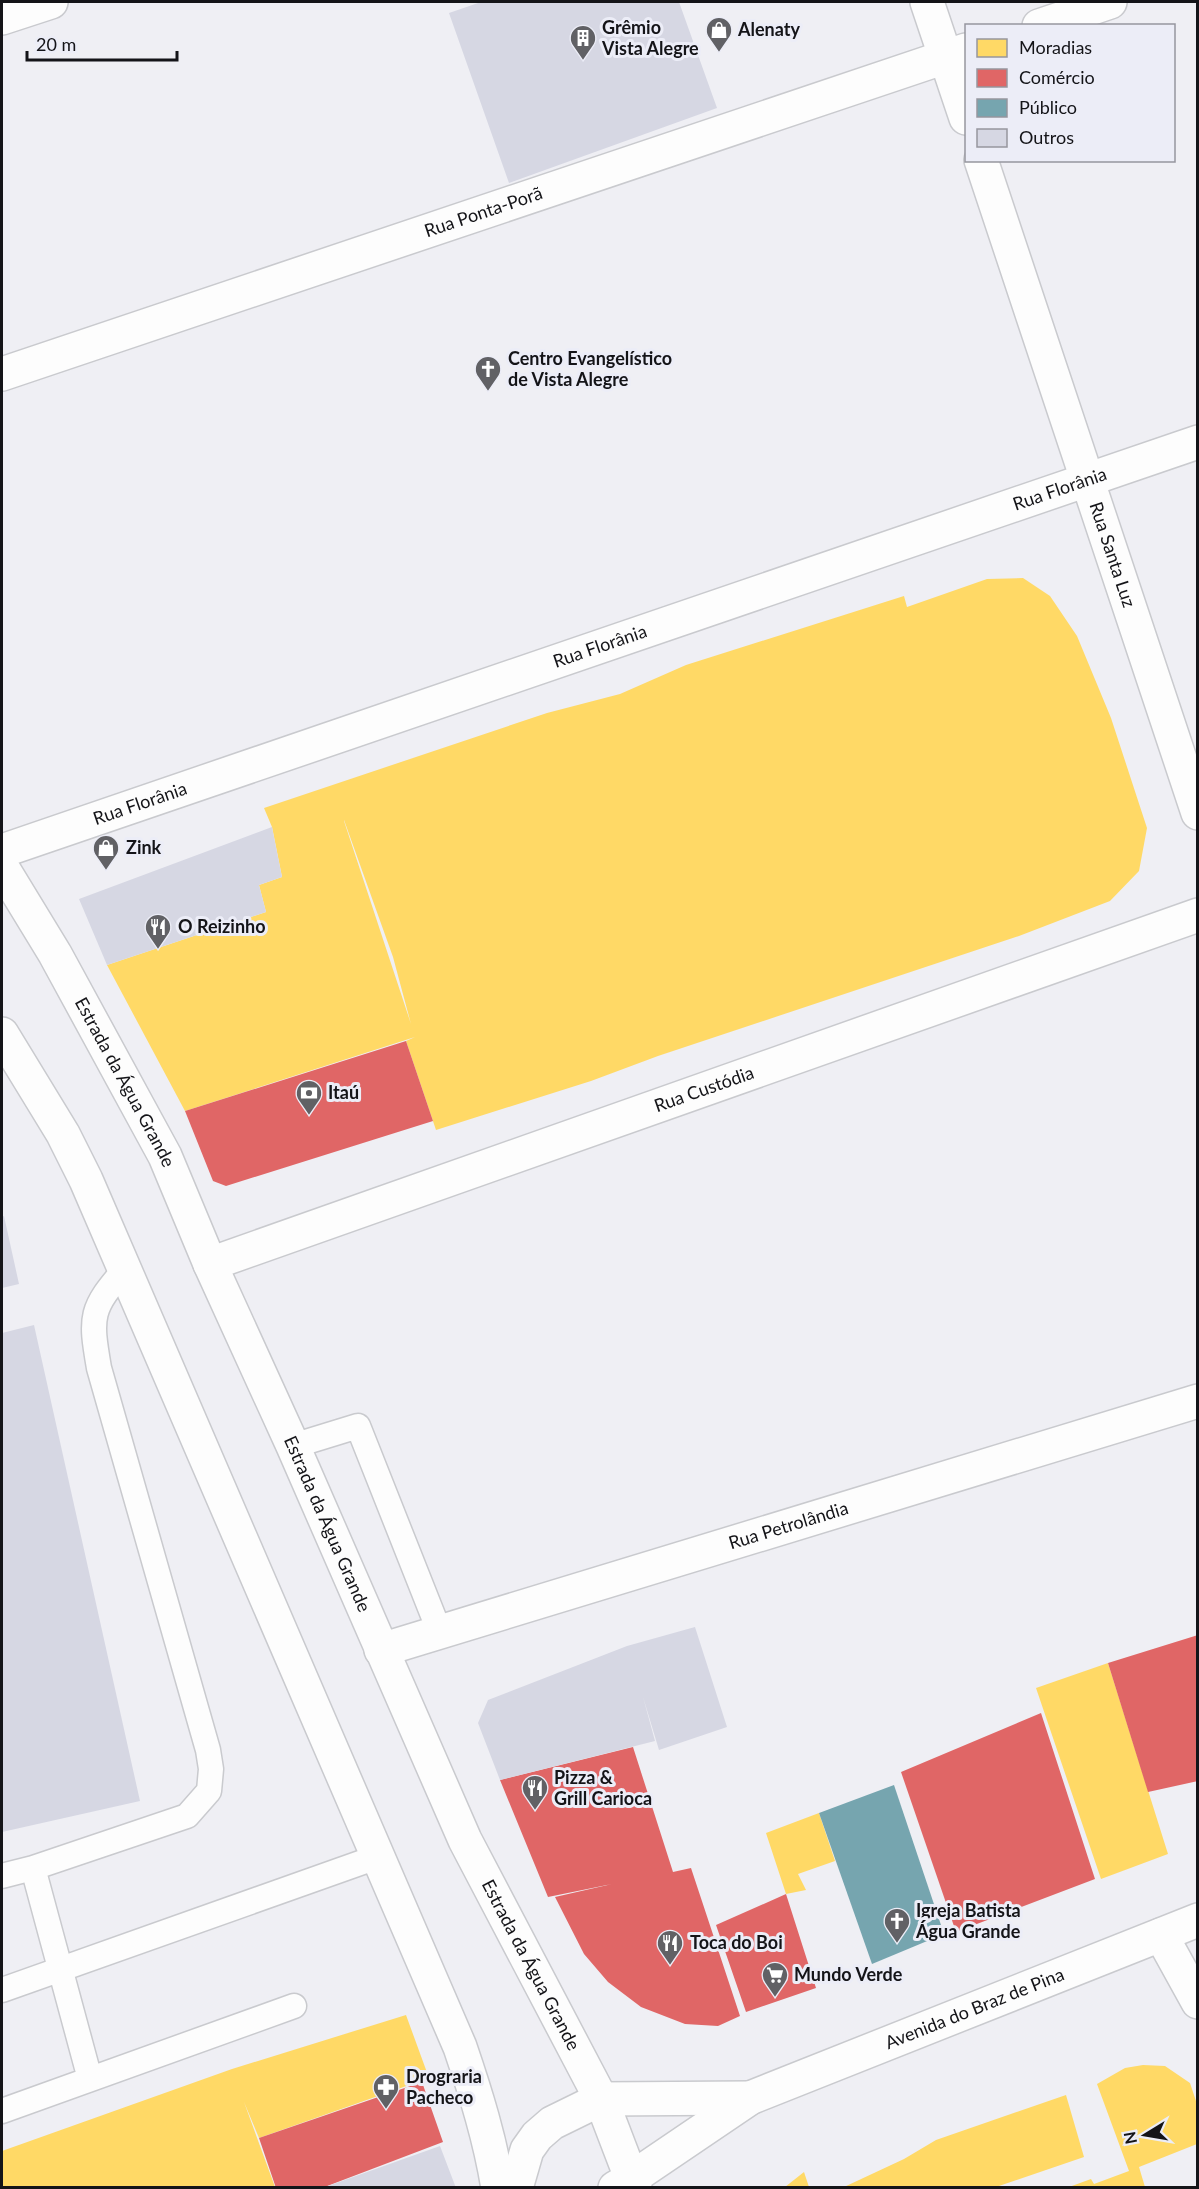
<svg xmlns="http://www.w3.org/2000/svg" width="1199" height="2189" font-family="Lato,sans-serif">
	<rect width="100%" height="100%" fill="#efeff4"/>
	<path fill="#ffd966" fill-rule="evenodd" d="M1023,578L1050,596L1077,636L1111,718L1147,828L1139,871L1110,901L1019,936L658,1056L591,1081L436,1130L406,1041L415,1037L185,1111L107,965L266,912L259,885L282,877L272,827L264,808L547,713L620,694L686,665L904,596L907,607L987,579ZM344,820L393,957L411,1024L344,821Z
		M1108,1663L1168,1854L1101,1879L1036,1688Z
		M819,1813L835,1861L798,1874L806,1890L786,1894L766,1833Z
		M406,2015L429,2078L259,2138L244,2102L275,2187H2V2151L232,2069Z
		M1143,2065L1165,2066L1190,2083L1197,2104V2144L1139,2167L1145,2187H1069L1091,2179L1094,2184L1129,2171L1097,2084L1125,2068Z
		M1066,2095L1084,2157L996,2187H844L904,2159L936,2140Z
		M804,2172L809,2187H785Z"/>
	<path fill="#e06666" d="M406,1041L433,1121L226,1186L213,1181L185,1111Z
		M1198,1635V1781L1148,1792L1108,1663Z
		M1041,1713L1095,1879L956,1932L901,1772Z
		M633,1747L673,1872L691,1868L740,2016L718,2026L685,2024L641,2007L608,1982L584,1954L555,1897L612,1884L548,1897L500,1780Z
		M786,1894L816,1988L746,2012L716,1925Z
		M422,2082L443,2142L322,2188H276L259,2138Z"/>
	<path fill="#76a5af" d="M894,1785L944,1934L872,1964L819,1813Z"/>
	<path fill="#d6d7e3" d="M481,2H679L717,108L509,183L449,13Z
		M272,827L282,877L259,885L266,912L107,965L79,899Z
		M4,1216L19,1284L2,1288V1217Z
		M34,1325L140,1801L2,1832V1333Z
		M695,1627L727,1727L659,1750L643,1697L655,1741L500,1780L478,1723L488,1700L627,1646Z
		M440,2146L456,2188H325V2187Z"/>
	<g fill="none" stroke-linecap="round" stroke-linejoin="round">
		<g stroke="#c9cace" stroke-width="27">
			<path id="service" d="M293,1446L358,1426L440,1633
				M33,1868L187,1816L209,1791L211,1769L208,1750L99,1368C90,1316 90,1309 126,1268
				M2,1876L33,1868L90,2079
				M2,1990L377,1857
				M2,2111L294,2006"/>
		</g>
		<g stroke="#c9cace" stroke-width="36">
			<g id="minor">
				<path d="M927,2L966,118"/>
				<path d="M2,18L51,2"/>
				<path d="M1039,26L1110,2"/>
				<path id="s1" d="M981,160L1198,813"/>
				<path id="s2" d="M2,374L966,50"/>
				<path id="s3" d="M2,851L1198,442"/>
				<path id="s4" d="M210,1264L1198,915"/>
				<path id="s5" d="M381,1650L1198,1401"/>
				<path d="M1161,1935L1198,2002"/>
			</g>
		</g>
		<g stroke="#c9cace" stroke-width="36">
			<g id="tertiary">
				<path d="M516,2188L527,2150L537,2136L552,2123L601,2099L750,2098"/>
				<path id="s6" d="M615,2188L632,2178L750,2098L1198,1920"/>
			</g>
		</g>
		<g stroke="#c9cace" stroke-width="36">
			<g id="secondary">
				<path id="s7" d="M2,867L55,954L165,1156L210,1264L293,1446L465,1840L601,2099L635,2188"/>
				<path d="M2,1034L63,1134L86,1180L460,2047C476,2094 490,2139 498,2188"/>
			</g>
		</g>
		<use href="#service" stroke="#fdfdfd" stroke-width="24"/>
		<use href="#minor" stroke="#fdfdfd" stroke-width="33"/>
		<use href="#tertiary" stroke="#fdfdfd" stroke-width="33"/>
		<use href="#secondary" stroke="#fdfdfd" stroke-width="33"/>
	</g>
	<defs>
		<g id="shop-pin" transform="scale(1.35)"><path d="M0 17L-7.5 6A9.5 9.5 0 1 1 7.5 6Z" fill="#616165" stroke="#ecedf7"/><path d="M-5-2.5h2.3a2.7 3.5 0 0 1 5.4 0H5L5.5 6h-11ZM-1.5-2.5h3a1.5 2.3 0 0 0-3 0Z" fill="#fff"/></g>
		<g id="building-pin" transform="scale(1.35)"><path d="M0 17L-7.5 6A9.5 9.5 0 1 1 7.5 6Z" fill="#616165" stroke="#ecedf7"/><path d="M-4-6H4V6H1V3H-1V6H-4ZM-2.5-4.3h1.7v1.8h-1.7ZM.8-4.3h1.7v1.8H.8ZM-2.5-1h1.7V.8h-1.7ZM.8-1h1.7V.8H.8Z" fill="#fff"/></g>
		<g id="church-pin" transform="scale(1.35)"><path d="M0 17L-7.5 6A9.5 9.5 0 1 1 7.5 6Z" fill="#616165" stroke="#ecedf7"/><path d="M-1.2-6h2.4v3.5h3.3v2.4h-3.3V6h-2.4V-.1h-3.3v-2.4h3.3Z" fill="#fff"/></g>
		<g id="restaurant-pin" transform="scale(1.35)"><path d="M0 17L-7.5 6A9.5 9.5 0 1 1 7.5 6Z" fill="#616165" stroke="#ecedf7"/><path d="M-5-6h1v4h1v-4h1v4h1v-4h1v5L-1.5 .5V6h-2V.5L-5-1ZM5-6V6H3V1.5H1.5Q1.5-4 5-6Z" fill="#fff"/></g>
		<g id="bank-pin" transform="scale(1.35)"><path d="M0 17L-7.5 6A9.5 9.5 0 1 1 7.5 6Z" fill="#616165" stroke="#ecedf7"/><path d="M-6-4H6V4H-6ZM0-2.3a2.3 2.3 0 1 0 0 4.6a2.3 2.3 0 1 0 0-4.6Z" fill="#fff"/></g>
		<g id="supermarket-pin" transform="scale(1.35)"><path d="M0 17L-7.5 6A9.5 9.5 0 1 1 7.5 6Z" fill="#616165" stroke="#ecedf7"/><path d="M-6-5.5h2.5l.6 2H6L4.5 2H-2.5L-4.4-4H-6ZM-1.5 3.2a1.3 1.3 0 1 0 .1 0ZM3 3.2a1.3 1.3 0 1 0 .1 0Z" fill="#fff"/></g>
		<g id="pharmacy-pin" transform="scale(1.35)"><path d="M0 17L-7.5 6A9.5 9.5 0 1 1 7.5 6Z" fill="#616165" stroke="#ecedf7"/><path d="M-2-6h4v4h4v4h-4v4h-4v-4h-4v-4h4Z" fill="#fff"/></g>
	</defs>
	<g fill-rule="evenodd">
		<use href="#shop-pin" x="719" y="30"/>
		<use href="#building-pin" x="583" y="38"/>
		<use href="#church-pin" x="488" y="369"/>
		<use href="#shop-pin" x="106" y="848"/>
		<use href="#restaurant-pin" x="158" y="927"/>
		<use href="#bank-pin" x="309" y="1093"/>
		<use href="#restaurant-pin" x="535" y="1788"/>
		<use href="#church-pin" x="897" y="1921"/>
		<use href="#restaurant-pin" x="670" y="1943"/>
		<use href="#supermarket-pin" x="775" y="1975"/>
		<use href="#pharmacy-pin" x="386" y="2087"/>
	</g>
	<g text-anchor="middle" stroke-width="6" stroke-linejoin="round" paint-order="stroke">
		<g font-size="18" font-weight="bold" fill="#141418" stroke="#ecedf7" text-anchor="start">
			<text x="602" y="34">Grêmio<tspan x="602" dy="21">Vista Alegre</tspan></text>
			<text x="738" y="36">Alenaty</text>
			<text x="508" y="365">Centro Evangelístico<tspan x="508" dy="21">de Vista Alegre</tspan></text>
			<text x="126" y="854">Zink</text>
			<text x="178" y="933">O Reizinho</text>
			<text x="328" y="1099">Itaú</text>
			<text x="554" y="1784">Pizza &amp;<tspan x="554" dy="21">Grill Carioca</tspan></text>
			<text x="916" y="1917">Igreja Batista<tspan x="916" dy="21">Água Grande</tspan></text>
			<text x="690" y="1949">Toca do Boi</text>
			<text x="794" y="1981">Mundo Verde</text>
			<text x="406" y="2083">Drograria<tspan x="406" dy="21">Pacheco</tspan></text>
		</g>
		<g font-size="18" fill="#141418" stroke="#ecedf7">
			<text dy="6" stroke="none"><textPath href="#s2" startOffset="508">Rua Ponta-Porã</textPath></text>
			<text dy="6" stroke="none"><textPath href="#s3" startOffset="1118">Rua Florânia</textPath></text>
			<text dy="6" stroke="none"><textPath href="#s1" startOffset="416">Rua Santa Luz</textPath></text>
			<text dy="6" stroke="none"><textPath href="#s3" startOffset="632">Rua Florânia</textPath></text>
			<text dy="6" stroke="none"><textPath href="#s3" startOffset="146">Rua Florânia</textPath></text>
			<text dy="6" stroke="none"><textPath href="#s7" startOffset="248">Estrada da Água Grande</textPath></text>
			<text dy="6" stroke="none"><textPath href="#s4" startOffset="524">Rua Custódia</textPath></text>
			<text dy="6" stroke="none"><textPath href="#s7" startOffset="734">Estrada da Água Grande</textPath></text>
			<text dy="6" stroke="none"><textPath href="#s5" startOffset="426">Rua Petrolândia</textPath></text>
			<text dy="6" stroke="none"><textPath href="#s7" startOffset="1220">Estrada da Água Grande</textPath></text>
			<text dy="6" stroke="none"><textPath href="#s6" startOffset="404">Avenida do Braz de Pina</textPath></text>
		</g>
	</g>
	<rect width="1199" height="2189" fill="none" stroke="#141418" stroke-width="6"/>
	<rect x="965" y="24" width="210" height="138" fill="#ecedf7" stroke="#96969e" stroke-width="1.5"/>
	<rect x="977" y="39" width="30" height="18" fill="#ffd966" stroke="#96969e" stroke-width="1.5"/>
	<text x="1019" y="54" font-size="18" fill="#141418">Moradias</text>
	<rect x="977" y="69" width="30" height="18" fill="#e06666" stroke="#96969e" stroke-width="1.5"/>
	<text x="1019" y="84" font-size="18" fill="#141418">Comércio</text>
	<rect x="977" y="99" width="30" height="18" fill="#76a5af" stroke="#96969e" stroke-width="1.5"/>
	<text x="1019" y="114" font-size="18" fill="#141418">Público</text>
	<rect x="977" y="129" width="30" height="18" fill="#d6d7e3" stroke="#96969e" stroke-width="1.5"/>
	<text x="1019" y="144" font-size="18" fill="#141418">Outros</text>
	<g transform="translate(1145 2135) rotate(259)" stroke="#ecedf7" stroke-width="4.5" paint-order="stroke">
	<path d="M0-4.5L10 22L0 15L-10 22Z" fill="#141418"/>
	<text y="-9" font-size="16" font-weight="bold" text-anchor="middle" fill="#141418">N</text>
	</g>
	<path d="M27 51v9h150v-9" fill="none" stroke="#141418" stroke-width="3"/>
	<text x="36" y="51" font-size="18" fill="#141418" stroke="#ecedf7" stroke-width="4.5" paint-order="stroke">20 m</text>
</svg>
